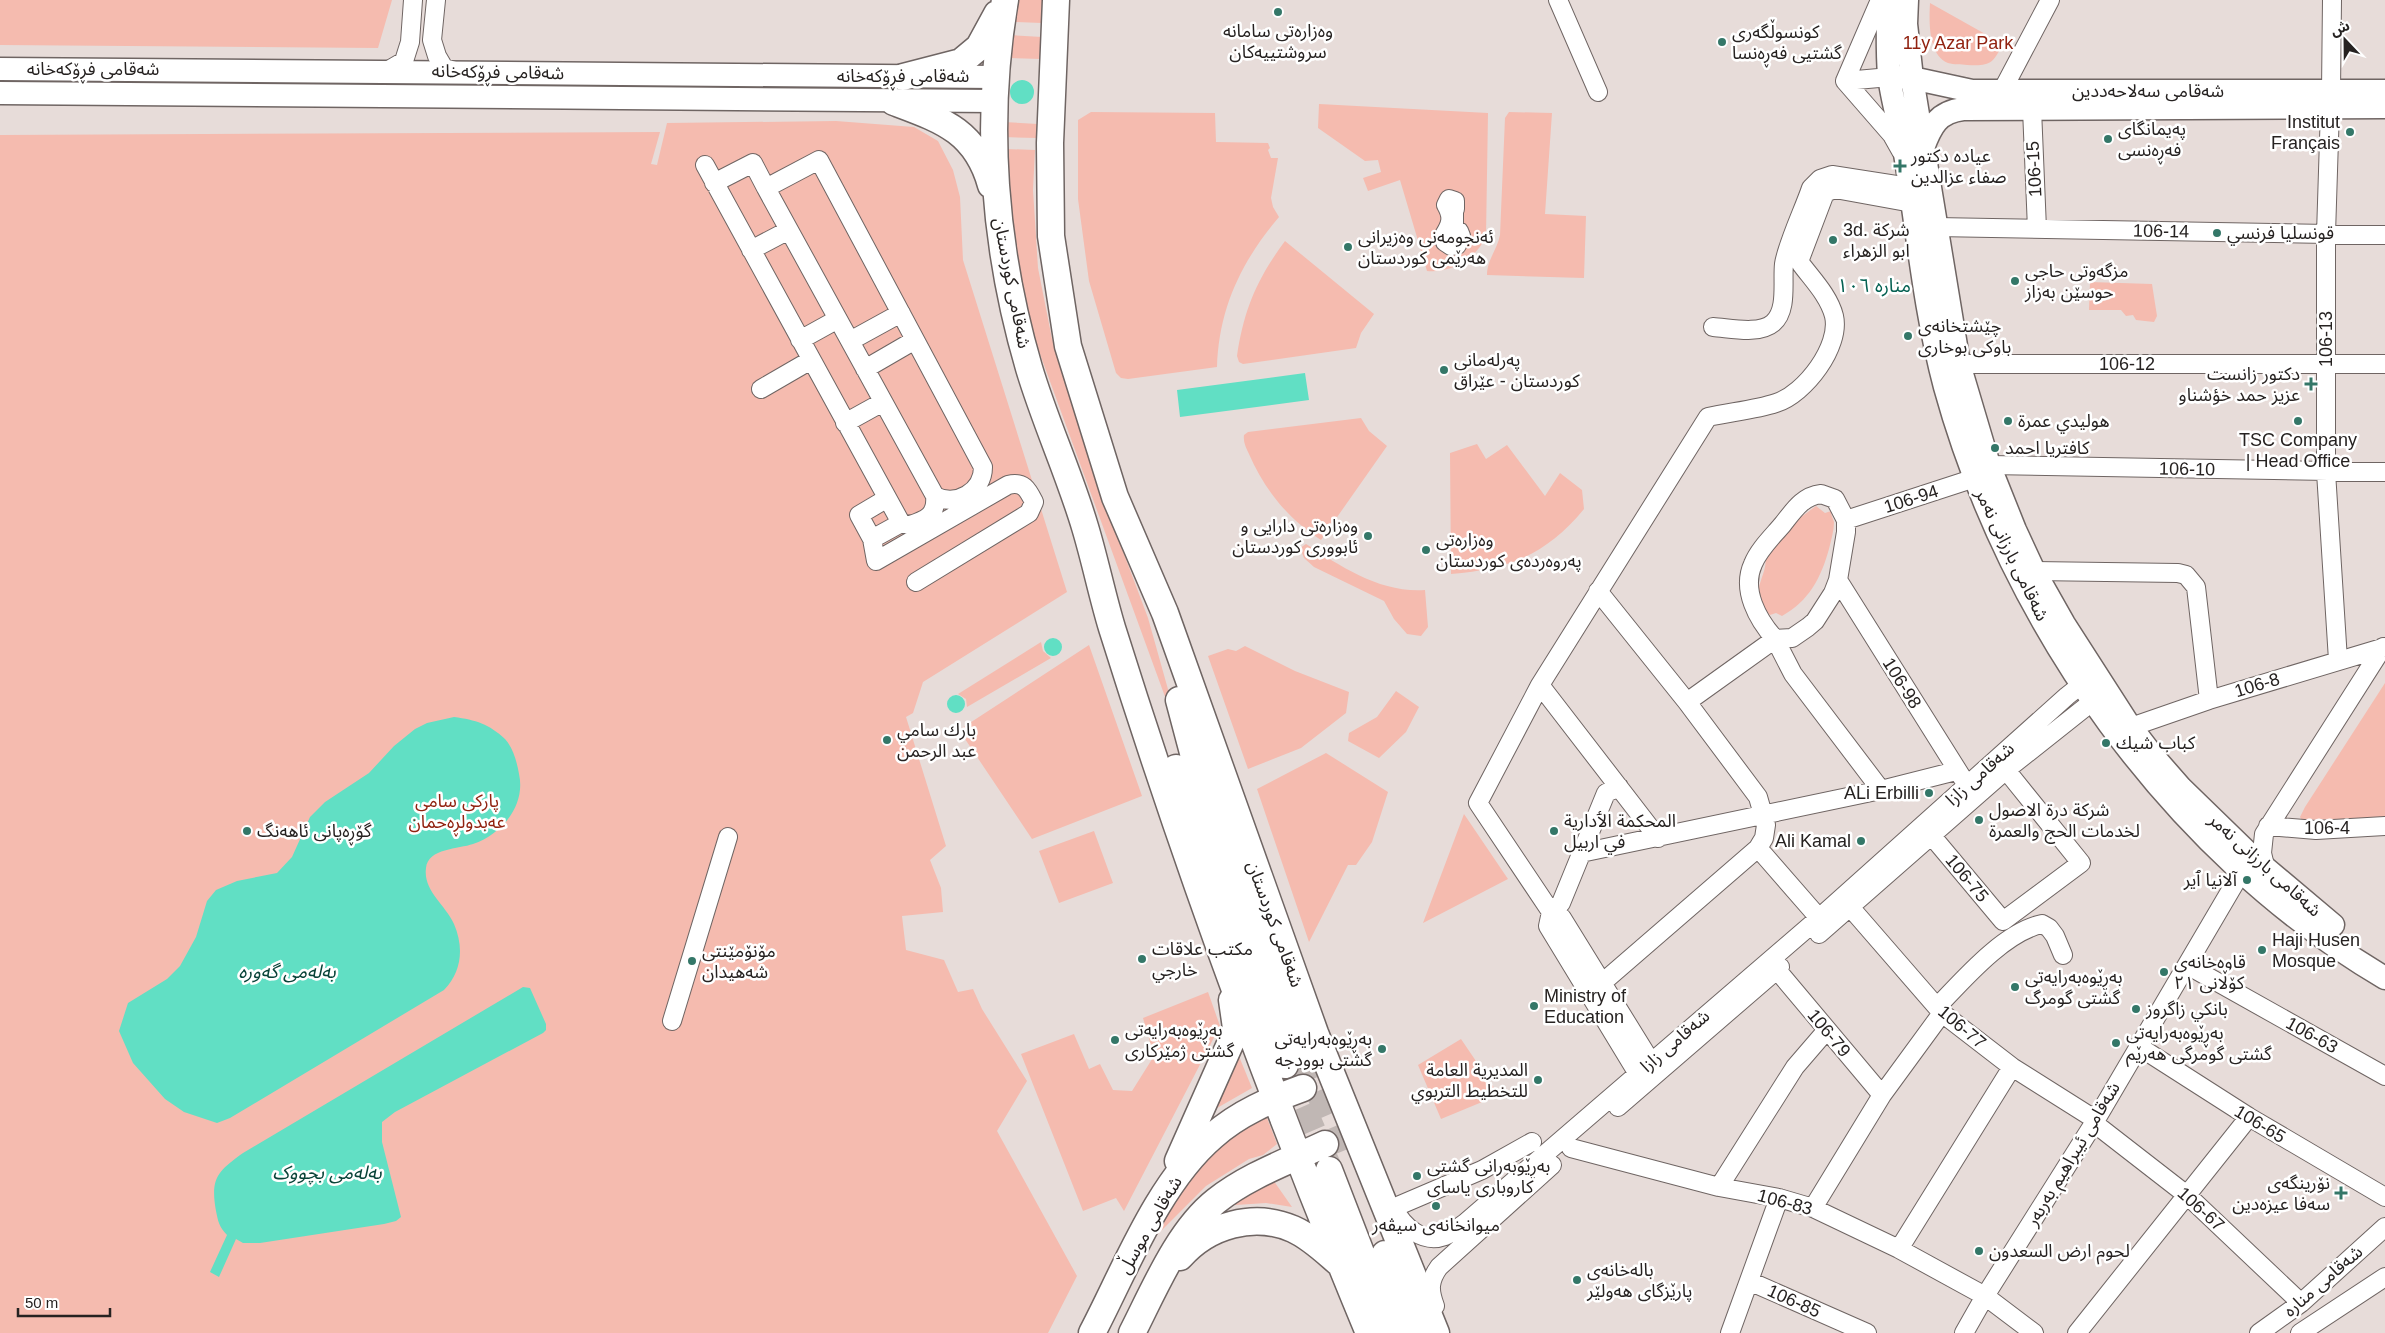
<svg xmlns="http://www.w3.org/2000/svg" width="2385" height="1333" font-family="Helvetica,'Noto Sans Arabic',sans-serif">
	<rect width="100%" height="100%" fill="#e7dcd9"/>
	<path fill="#f5bbaf" d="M0,0H392L378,48L0,45Z
		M1018,0H1044L1042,23L1015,22Z
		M1930,3L2003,44C1992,64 1991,66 1967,65C1961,64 1954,65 1948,63C1928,55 1929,21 1930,3Z
		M1010,35L1042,37L1041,59L1008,58Z
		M1319,104L1488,113L1486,236C1476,259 1452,273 1427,271L1400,180L1368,191L1363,178L1381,172L1378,160L1365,161L1318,128Z
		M1091,112L1215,113L1216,142L1268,143L1270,148L1268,150L1271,158H1278L1271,198L1273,207L1279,217C1241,262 1219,308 1217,367L1128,379L1121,378L1116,373L1089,281L1078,199V120Z
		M1509,112L1552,113L1545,214L1586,216L1584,278L1487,275C1487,260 1497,250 1500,235L1505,118Z
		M836,121L914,127L938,141L953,170L960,197L963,260L1067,592L923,682L913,713L906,717L946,846L930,860L941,888L943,912L902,916L906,950L944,960L958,992L973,989L982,1009L1027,1081L997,1131L1077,1276L1048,1333H0V135L660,132L651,164L657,165L667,123Z
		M1003,122L1038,124L1037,138L1003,137Z
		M1005,149L1035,150L1033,190L1038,268L1052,339L1103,498L1148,618L1187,757L1036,343L1019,271L1007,188Z
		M1285,241L1374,314L1361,333L1356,348L1243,364L1239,362L1237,356C1244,309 1257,279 1285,241Z
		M2090,282L2152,284L2157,316L2154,322L2136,320L2133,315L2126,316L2121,310H2089Z
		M1361,418L1369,431L1387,446L1321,540C1289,520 1264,489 1249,454C1246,448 1243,442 1244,435L1248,432Z
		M1477,444L1486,459L1507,445L1545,496L1560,473L1582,490L1584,509C1546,555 1509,569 1451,574L1450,453Z
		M1816,506L1825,513L1831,511C1831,515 1833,519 1834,522C1834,531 1831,540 1829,549C1821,578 1809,601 1782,616L1776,613L1770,615C1744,593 1770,576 1765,555L1793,523Z
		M1306,544C1342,567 1380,593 1425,590L1428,627L1421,636L1407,634L1394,619L1384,601L1314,567L1304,558L1300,548Z
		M1041,642L1043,651L1051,658L967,707L966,699L958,694Z
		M1089,645L1142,796L1032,839L959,730Z
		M1245,646L1295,671L1349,692L1346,713L1301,748L1248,769L1208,656L1228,649L1236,651Z
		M2385,683V818L2302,820L2300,817L2305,807Z
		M1396,691L1419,707L1406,732L1379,758L1348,741L1349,733L1377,717Z
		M1326,753L1388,792L1372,842L1356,865H1348L1309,942L1257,789Z
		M1464,814L1508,879L1423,923Z
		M1094,831L1113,883L1059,903L1039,851Z
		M1208,992L1220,1026L1124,1211L1116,1198L1083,1211L1021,1054L1074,1034L1089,1069L1100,1064L1113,1090L1132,1091L1154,1056L1143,1018Z
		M1461,1039L1499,1095L1441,1119L1418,1065Z
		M1236,1049L1252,1088L1203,1116Z
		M1257,1115L1267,1118L1277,1144L1263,1155L1249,1159L1206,1186L1154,1238L1180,1181Z
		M1271,1177L1292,1207L1266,1203L1236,1205L1229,1203Z"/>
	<path fill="#61dfc4" d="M1010 92a12 12 0 1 1 24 0a12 12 0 1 1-24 0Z
		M1305,373L1309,400L1180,417L1177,390Z
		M1044 647a9 9 0 1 1 18 0a9 9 0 1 1-18 0Z
		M947 704a9 9 0 1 1 18 0a9 9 0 1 1-18 0Z
		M454,717C476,720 489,724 505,739C513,748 517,762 519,774C526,805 502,834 473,844C459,849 428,848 426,868C423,891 445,904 454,924C464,947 462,972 444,990L230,1118L217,1123L184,1112L165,1099L133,1063L119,1031L128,1003L167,979L180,966L196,937L207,901L216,890L237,881L277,873L292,857L310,817L325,802L369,773L394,746L415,729L427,723Z
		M523,987L530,988L546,1024V1030L543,1033L395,1112L382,1122V1142L401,1217L396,1221L384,1224L260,1243H243L236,1239L219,1277L210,1272L227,1235C219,1227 218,1221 216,1211C210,1178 218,1171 243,1153Z"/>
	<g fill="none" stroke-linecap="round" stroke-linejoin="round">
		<path stroke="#c0b7b4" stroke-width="26" stroke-dasharray="26 13" stroke-linecap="butt" d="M1303,1055L1348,1161
			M1287,1071L1329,1168"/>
		<g stroke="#6f6563" stroke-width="20">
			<path id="minor" d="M436,0L432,40L437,56L444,68L458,72
				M1558,0L1598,92
				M387,71L404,61L410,42L413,0
				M1845,81L1892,135L1901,151
				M1845,81L1880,0
				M1845,81L1890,77
				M2002,91L2050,0
				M2331,91L2332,0
				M2330,108L2326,234V472L2338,660
				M2032,109L2037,229
				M705,165L901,523
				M714,183L753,163L766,188
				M1449,199L1455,201V209L1451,210L1454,213V229L1459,231L1461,236L1457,245L1451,246L1445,242L1444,235C1451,224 1453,217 1446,205Z
				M1936,227L2385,235
				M751,250L789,230
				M1713,327C1730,328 1759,335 1773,323C1788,310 1782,282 1784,264C1787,244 1804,209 1811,188L1820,179L1832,175L1909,187
				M800,340L838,319
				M850,341L901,313
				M1959,364H2385
				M865,369L915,340
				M761,389L811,360
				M845,423L883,402
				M1989,465L2385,472
				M1821,494L1835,499L1846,520V532L1838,580L1833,593L1815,621L1808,627L1792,638L1775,639C1758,620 1741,590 1753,564C1759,549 1773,536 1783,524C1794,510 1803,496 1821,494Z
				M886,499L859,515L872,539L876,561L1008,485C1024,481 1028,490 1034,502L1029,513L916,582
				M1846,520L1975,478
				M872,539L901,523L910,525C926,520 937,515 935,496C956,507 983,492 983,467L819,160L766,188L935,496
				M2034,571L2178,573L2186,575L2196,587L2209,700
				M1838,580L1963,779
				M1598,591L1687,702L1758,797L1766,825L1764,838L1758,848L1602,983
				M1540,685L1658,838
				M1687,702L1775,639L1793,674L1881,790
				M2131,727L2209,700L2385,647
				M1619,787L1606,793L1561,903L1551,912L1548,926L1638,1074
				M2268,826L2316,830L2385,826
				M1931,835L2003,921L2081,863L2006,770
				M1758,848L1819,918
				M1581,853L1881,790L1956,771
				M2266,870L2262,853L2264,834L2383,647
				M1850,907L1942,1013L2012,1067L2096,1120
				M1819,934L2006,770L2102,694
				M2187,965L2385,1076
				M1777,970L1882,1095
				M1937,1007C1963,980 2004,932 2042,924L2049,928L2055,936L2063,955
				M672,1021L728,837
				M2138,1046L2249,1117L2385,1197
				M1651,1062L1562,918L1551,912L1478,803L1540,685L1708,417C1730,412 1755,410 1776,403C1805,394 1841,346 1834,316C1829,296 1812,279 1801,264L1800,259L1825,193L1835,189L1912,203
				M1618,1107L1780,967
				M2094,1123L2188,1196L2301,1303
				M1571,1148L1719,1187L1779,1198L1813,1208L1899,1249L1985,1296L2034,1333
				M1719,1187L1795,1067L1826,1031
				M1393,1208L1482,1170L1532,1142
				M1394,1208C1403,1227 1423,1244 1445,1236C1452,1233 1459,1227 1465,1223L1819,918L2067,696L2091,677
				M1813,1208L1882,1095L1942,1013
				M1899,1249L2012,1067
				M1749,1281L1867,1333
				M1435,1306C1429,1290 1429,1281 1439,1267L1552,1165
				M1730,1333L1779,1198
				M1964,1333L1985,1296L2094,1123L2242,871
				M2077,1333L2249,1117
				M2259,1333L2301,1303L2385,1227
				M2300,1333L2385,1277"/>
		</g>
		<g stroke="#6f6563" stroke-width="25">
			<path id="major" d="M1888,0C1888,25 1887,50 1889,75C1892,103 1902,131 1906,160C1918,236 1925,312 1945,387C2010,623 2172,853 2385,978
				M1907,0L1906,24L1912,78L1959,364L1989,465L2015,530L2034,571L2064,624L2127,722L2153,756L2181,788L2251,856L2333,925
				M0,69L996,77
				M1900,77L1912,78L1972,91H2385
				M0,93L995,101
				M1923,148C1931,126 1938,112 1963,109L2385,107"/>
		</g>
		<g stroke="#6f6563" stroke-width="29">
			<path id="highway" d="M1005,0C984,123 994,249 1029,368C1045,422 1069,473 1085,527C1095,560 1102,595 1112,628C1187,867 1273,1102 1369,1333
				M1056,0L1050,143L1051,236L1068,346L1115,497L1165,613L1315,1033L1436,1333
				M903,77L961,62L979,47L997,14
				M894,102C942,120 976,131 991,185
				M1179,700L1200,779L1261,950L1303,1055
				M1176,768L1285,1065
				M1178,1161L1230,1044L1236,1028L1232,1000
				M1329,1170L1392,1333
				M1385,1254L1415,1333
				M1180,1257C1208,1225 1254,1212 1293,1229C1311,1237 1326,1252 1340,1264
				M1092,1333C1125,1270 1158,1183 1213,1136C1239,1113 1270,1100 1303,1088
				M1132,1333C1154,1290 1178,1231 1216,1201C1247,1176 1289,1161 1325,1144"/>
		</g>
		<use href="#minor" stroke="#fff" stroke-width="18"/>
		<use href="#major" stroke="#fff" stroke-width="22"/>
		<use href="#highway" stroke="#fff" stroke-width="26"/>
	</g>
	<g fill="#347768" stroke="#fff" stroke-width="2">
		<circle cx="1278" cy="12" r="5"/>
		<circle cx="1722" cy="42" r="5"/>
		<circle cx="2350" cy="132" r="5"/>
		<circle cx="2108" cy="139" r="5"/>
		<path d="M1897.5 158.5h5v5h5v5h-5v5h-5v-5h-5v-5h5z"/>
		<circle cx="2217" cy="233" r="5"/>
		<circle cx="1833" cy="240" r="5"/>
		<circle cx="1348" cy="247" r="5"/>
		<circle cx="2015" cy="281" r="5"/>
		<circle cx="1908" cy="336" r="5"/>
		<circle cx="1444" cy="370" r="5"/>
		<path d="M2308.5 376.5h5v5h5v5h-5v5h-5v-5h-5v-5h5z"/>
		<circle cx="2008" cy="421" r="5"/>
		<circle cx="2298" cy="421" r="5"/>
		<circle cx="1995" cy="448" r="5"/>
		<circle cx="1368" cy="536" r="5"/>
		<circle cx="1426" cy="550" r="5"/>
		<circle cx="887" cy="740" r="5"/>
		<circle cx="2106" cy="743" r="5"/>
		<circle cx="1929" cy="793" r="5"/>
		<circle cx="1979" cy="820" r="5"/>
		<circle cx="247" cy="831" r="5"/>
		<circle cx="1554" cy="831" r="5"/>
		<circle cx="1861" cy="841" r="5"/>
		<circle cx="2247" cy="880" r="5"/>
		<circle cx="2262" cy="950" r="5"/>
		<circle cx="1142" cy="959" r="5"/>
		<circle cx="692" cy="961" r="5"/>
		<circle cx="2164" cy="972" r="5"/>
		<circle cx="2015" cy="987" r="5"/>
		<circle cx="1534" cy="1006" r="5"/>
		<circle cx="2136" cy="1009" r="5"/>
		<circle cx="1115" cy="1040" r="5"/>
		<circle cx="2116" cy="1043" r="5"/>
		<circle cx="1382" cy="1049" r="5"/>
		<circle cx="1538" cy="1080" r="5"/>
		<circle cx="1417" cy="1176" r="5"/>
		<path d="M2338.5 1185.5h5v5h5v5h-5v5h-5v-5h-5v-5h5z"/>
		<circle cx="1436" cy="1206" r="5"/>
		<circle cx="1979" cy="1251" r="5"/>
		<circle cx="1577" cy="1280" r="5"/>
	</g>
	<g text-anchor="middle" stroke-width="5" stroke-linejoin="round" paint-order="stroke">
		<g font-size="18" fill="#262221" stroke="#fff" text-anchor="start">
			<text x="1278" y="37" text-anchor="middle">وەزارەتی سامانە<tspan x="1278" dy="21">سروشتییەکان</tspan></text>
			<text x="1732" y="38">کونسوڵگەری<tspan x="1732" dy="21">گشتیی فەڕەنسا</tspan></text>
			<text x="2340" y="128" text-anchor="end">Institut<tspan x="2340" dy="21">Français</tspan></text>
			<text x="2118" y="135">پەیمانگای<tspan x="2118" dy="21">فەڕەنسی</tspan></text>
			<text x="1911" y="162">عياده دكتور<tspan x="1911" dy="21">صفاء عزالدين</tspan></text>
			<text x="1843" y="236">3d. شركة<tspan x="1843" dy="21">ابو الزهراء</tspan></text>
			<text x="2227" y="239">قونسليا فرنسي</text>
			<text x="1358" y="243">ئەنجومەنی وەزیرانی<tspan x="1358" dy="21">هەرێمی کوردستان</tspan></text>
			<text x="2025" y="277">مزگەوتی حاجی<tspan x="2025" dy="21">حوسێن بەزاز</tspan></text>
			<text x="1918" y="332">چێشتخانەی<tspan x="1918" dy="21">باوكی بوخاری</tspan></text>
			<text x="1454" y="366">پەرلەمانی<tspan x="1454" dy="21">کوردستان - عێراق</tspan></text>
			<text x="2300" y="380" text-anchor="end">دكتور زانست<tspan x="2300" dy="21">عزيز حمد خؤشناو</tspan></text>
			<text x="2018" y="427">هوليدي عمرة</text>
			<text x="2298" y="446" text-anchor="middle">TSC Company<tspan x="2298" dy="21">| Head Office</tspan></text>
			<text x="2005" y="454">كافتريا احمد</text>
			<text x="1358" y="532" text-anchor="end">وەزارەتی دارایی و<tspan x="1358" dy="21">ئابووری کوردستان</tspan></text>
			<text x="1436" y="546">وەزارەتی<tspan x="1436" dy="21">پەروەردەی کوردستان</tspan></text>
			<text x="897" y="736">بارك سامي<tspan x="897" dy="21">عبد الرحمن</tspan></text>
			<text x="2116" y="749">كباب شيك</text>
			<text x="1919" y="799" text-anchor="end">ALi Erbilli</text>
			<text x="1989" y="816">شركة درة الاصول<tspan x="1989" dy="21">لخدمات الحج والعمرة</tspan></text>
			<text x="1564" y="827">المحكمة الٲدارية<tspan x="1564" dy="21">في اربيل</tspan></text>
			<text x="257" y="837">گۆڕەپانی ئاهەنگ</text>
			<text x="1851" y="847" text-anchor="end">Ali Kamal</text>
			<text x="2237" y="886" text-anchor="end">آلانیا ٱير</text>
			<text x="2272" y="946">Haji Husen<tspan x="2272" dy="21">Mosque</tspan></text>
			<text x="1152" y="955">مكتب علاقات<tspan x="1152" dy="21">خارجي</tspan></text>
			<text x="702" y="957">مۆنۆمێنتی<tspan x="702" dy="21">شەھیدان</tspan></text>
			<text x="2174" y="968">قاوەخانەی<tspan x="2174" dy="21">کۆڵانی ٢١</tspan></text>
			<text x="2025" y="983">بەڕێوەبەرایەتی<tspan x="2025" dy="21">گشتی گومرگ</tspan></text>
			<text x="1544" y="1002">Ministry of<tspan x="1544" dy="21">Education</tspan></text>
			<text x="2146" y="1015">بانكي زاگروز</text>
			<text x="1125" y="1036">بەڕێوەبەرایەتی<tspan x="1125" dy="21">گشتی ژمێركاری</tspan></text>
			<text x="2126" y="1039">بەڕێوەبەرایەتی<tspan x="2126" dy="21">گشتی گومرگی هەرێم</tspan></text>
			<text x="1372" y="1045" text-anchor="end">بەڕێوەبەرایەتی<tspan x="1372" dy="21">گشتی بوودجە</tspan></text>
			<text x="1528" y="1076" text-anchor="end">المديرية العامة<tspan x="1528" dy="21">للتخطيط التربوي</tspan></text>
			<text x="1427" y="1172">بەڕێوبەرانی گشتی<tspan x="1427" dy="21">کاروباری یاسای</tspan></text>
			<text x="2330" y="1189" text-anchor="end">نۆرینگەی<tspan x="2330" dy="21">سەفا عیزەدین</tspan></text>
			<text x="1436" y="1231" text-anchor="middle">میوانخانەی سیڤەر</text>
			<text x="1989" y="1257">لحوم ارض السعدون</text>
			<text x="1587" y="1276">بالەخانەی<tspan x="1587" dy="21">پارێزگای هەولێر</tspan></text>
		</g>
		<g font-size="18" fill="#912210" stroke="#fff">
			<text x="1958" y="49">11y Azar Park</text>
			<text x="457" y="807">پارکی سامی<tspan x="457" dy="21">عەبدولڕەحمان</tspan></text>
		</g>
		<g font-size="18" fill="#262221" stroke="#fff">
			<text x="93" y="75">شەقامی فڕۆکەخانە</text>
			<text transform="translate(498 72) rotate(1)" y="6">شەقامی فڕۆکەخانە</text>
			<text x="903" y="82">شەقامی فڕۆکەخانە</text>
			<text x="2148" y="97">شەقامی سەلاحەددین</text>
			<text transform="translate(2034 169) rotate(-93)" y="6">106-15</text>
			<text transform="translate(2161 231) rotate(1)" y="6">106-14</text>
			<text transform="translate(1012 283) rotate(79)" y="6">شەقامی کوردستان</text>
			<text transform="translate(2326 339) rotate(-90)" y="6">106-13</text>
			<text x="2127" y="370">106-12</text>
			<text transform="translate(2187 469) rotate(1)" y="6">106-10</text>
			<text transform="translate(1911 499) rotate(-18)" y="6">106-94</text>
			<text transform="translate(2012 555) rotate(64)" y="6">شەقامی بارزانی نەمر</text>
			<text transform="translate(1902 683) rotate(58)" y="6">106-98</text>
			<text transform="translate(2257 685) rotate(-17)" y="6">106-8</text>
			<text transform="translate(1980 774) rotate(-42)" y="6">شەقامی زازا</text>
			<text x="2327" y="834">106-4</text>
			<text transform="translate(2265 865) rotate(42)" y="6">شەقامی بارزانی نەمر</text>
			<text transform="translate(1967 878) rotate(50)" y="6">106-75</text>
			<text transform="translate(1275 924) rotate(70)" y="6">شەقامی کوردستان</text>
			<text transform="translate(1962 1027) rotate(40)" y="6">106-77</text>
			<text transform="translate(1829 1033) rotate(50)" y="6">106-79</text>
			<text transform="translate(2312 1035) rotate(29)" y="6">106-63</text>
			<text transform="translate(1675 1041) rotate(-41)" y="6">شەقامی زازا</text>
			<text transform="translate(2260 1124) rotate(31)" y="6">106-65</text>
			<text transform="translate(2073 1154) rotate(-59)" y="6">شەقامی ئیبراهیم بەربەر</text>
			<text transform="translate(1785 1202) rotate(15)" y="6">106-83</text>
			<text transform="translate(2201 1209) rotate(42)" y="6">106-67</text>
			<text transform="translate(1150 1225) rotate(-60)" y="6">شەقامی موسڵ</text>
			<text transform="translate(2323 1281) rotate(-41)" y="6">شەقامی منارە</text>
			<text transform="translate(1794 1301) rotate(24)" y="6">106-85</text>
		</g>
		<g font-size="19" fill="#056152" stroke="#fff">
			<text x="1874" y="292">منارە ١٠٦</text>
		</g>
		<g font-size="19" font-style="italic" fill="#094439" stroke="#fff">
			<text x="287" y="978">بەلەمی گەورە</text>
			<text x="327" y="1179">بەلەمی بچووک</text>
		</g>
	</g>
	<g transform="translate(2345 40) rotate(338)" stroke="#ffffff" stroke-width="4" paint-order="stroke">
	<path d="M0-4L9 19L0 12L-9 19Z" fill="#262221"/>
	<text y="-8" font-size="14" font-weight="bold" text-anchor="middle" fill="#262221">ش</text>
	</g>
	<path d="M18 1308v8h92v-8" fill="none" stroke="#262221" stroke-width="2.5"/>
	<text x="25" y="1308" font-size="15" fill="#262221" stroke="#ffffff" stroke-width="4" paint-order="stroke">50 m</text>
</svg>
